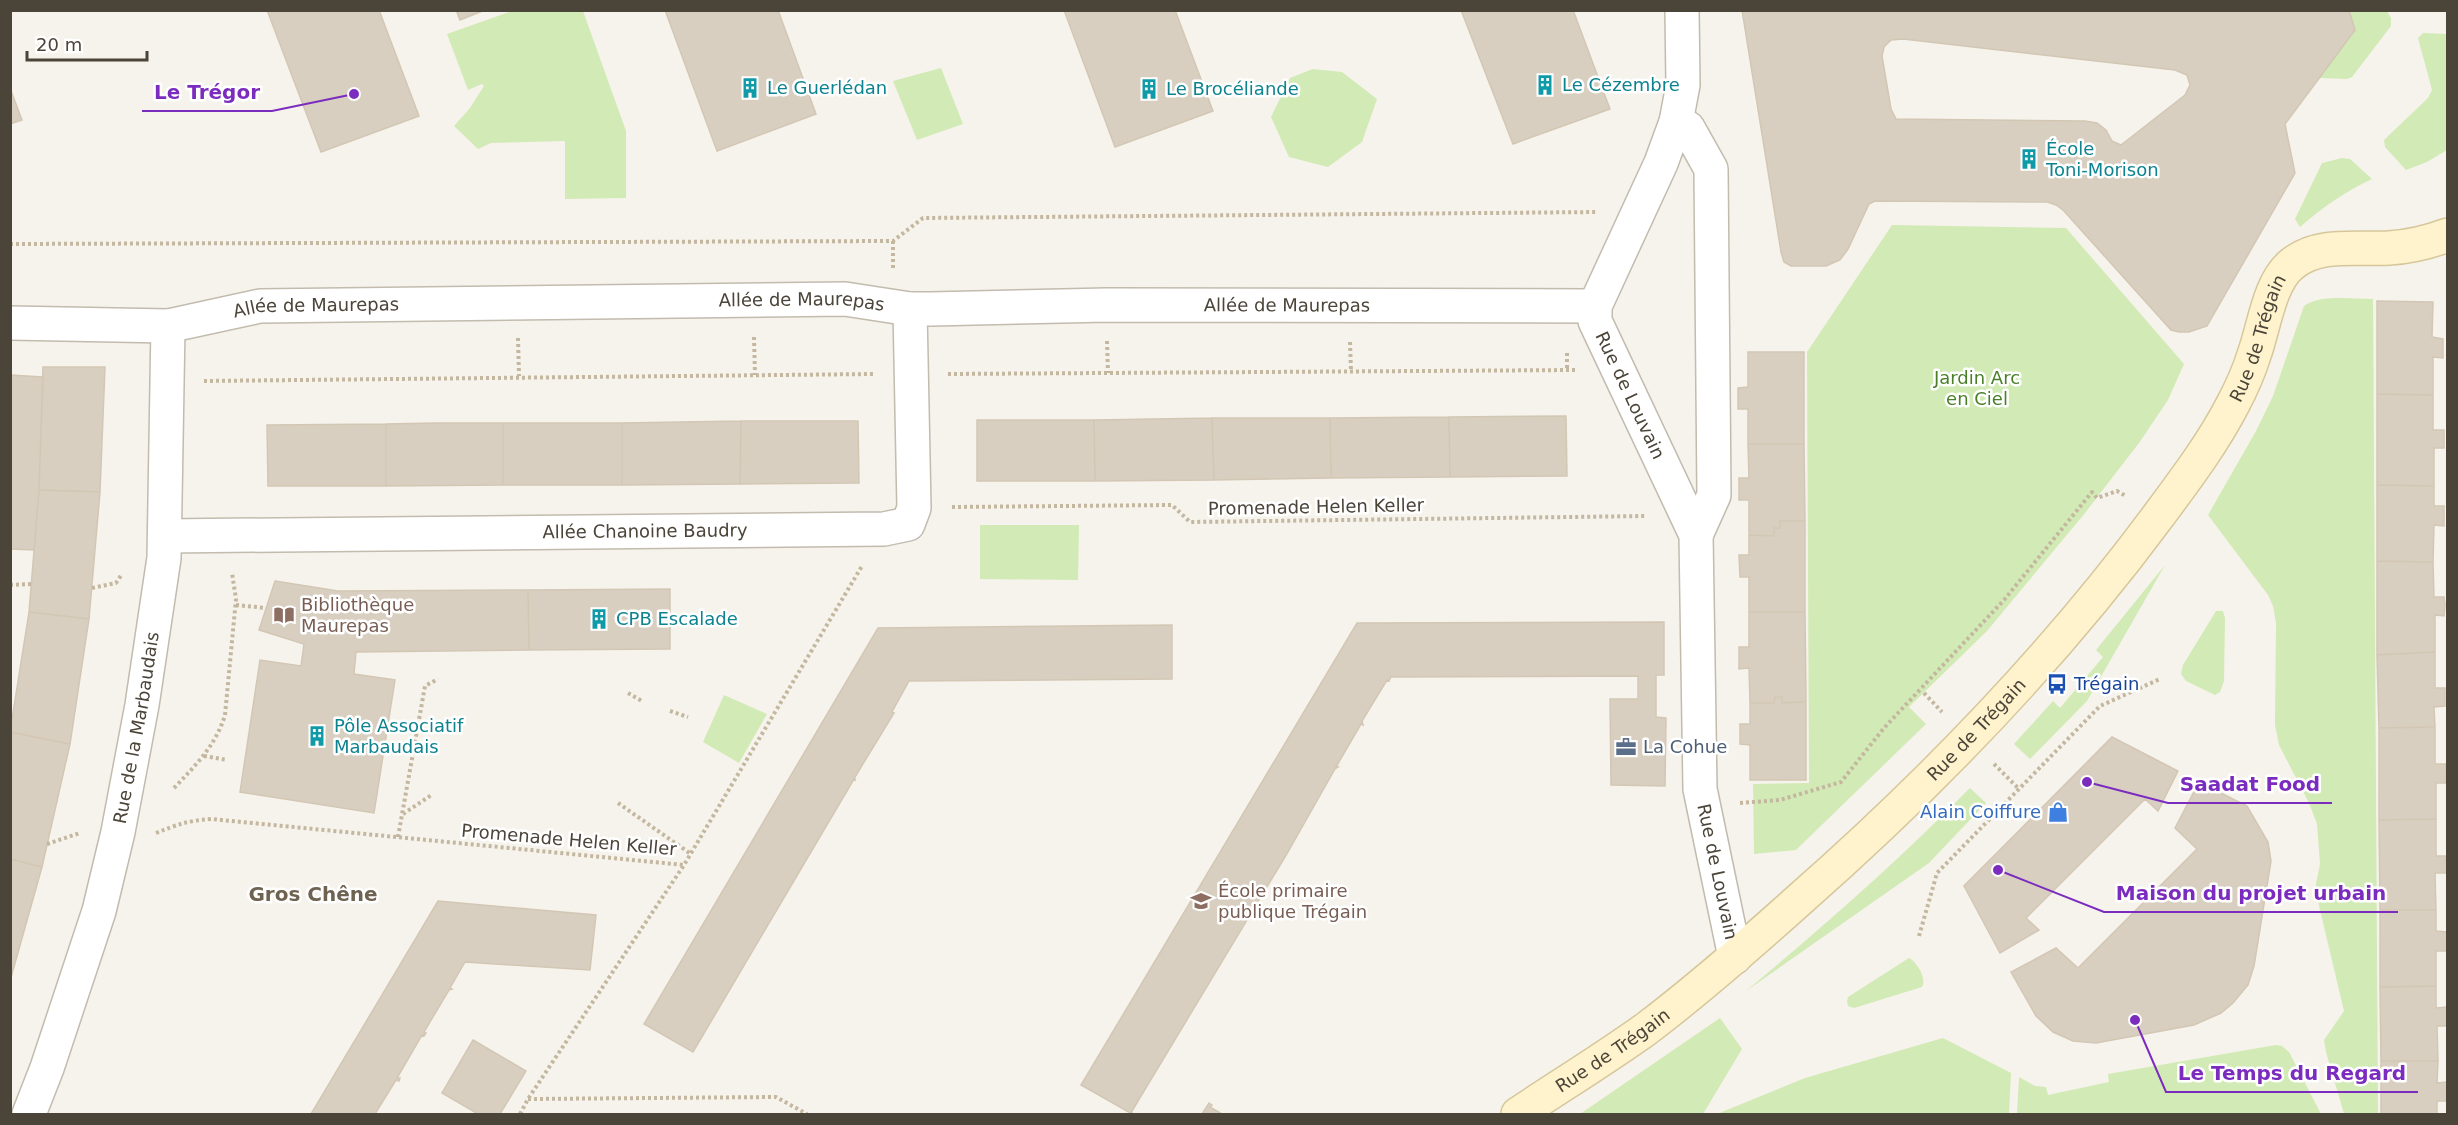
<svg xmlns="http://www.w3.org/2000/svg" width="2458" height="1125" font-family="'DejaVu Sans',sans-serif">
	<rect width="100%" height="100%" fill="#f6f3ec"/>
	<path fill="#d2eab5" d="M512,11H583L626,131V198L565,199V141L491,143L478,149L454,126L470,108L484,86L482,84L468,90L447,34Z
		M2349,11H2387L2391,18V26L2352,77L2347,79L2319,78L2355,30Z
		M2423,33L2447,34V150L2427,162L2406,170L2385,147L2384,140L2428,98L2432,90L2418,38Z
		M941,68L963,124L917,140L893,81Z
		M1313,69L1342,72L1377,99L1362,142L1328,167L1289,157L1271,117L1290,78Z
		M2342,158L2350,159L2372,179C2344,192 2323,207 2300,227L2295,219L2322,163Z
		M1892,225L2066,228L2184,364L2168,400L2139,443L2085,513L1987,631L1909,707L1926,724L1796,850L1754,854L1753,784L1809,783L1807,352Z
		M2373,299L2378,1114H2344L2326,1052L2324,1040L2344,1011L2315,889L2320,864L2317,824L2309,803L2279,745L2275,725L2276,623L2273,606L2268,595L2208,515L2256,431L2273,396L2304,306C2320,294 2353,299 2373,299Z
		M980,525H1079L1078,580L980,579Z
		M2165,565L2087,701L2030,759L2014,744L2053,701L2060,708L2103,657L2096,650Z
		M2216,611H2223L2225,618L2224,681L2220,692L2215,695L2186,681L2181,674L2183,665Z
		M724,695L767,714L739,763L703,742Z
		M1970,788L1986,803L1929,863L1746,991C1824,926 1899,860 1970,788Z
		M1909,958C1917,962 1927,979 1922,987L1854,1008L1848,1006L1847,1002L1848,997Z
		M1720,1018L1742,1049L1703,1114H1580Z
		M1943,1038L2011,1073L2009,1114H1717L1805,1078Z
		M2276,1045L2282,1046L2289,1052L2321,1114H2017L2019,1077L2035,1086L2046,1087L2048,1095L2109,1082L2108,1074Z"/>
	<path fill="#d8cfc1" stroke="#d3c7b4" stroke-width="1.5" fill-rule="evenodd" d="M267,10H379L419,116L321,152Z
		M456,10H485L460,20Z
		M665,10H778L816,114L717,151Z
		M1064,10H1175L1213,111L1115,147Z
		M1461,10H1573L1610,109L1513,144Z
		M1742,10H2349L2355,30L2285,124L2295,173L2207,326L2189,332H2179L2171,330L2063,210L2056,205L2047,202L1875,201L1869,204L1848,249L1840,260L1826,266H1791L1784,262L1781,252ZM1903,39L2175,70L2187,75L2190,85L2185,95L2121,145L2112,141L2106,130L2097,123L2085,121L1896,119L1891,109L1882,56L1884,47L1891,40Z
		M10,88L22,120L10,124Z
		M2377,301L2433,302L2432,337L2443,339V358L2433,357V395L2377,394Z
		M1748,352H1804V444H1748V409H1738V388L1748,387Z
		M43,367H105L100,492L39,490Z
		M10,375L43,377L39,490L34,550L10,549Z
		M2377,394L2433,395V430H2444V448H2434V486L2377,485Z
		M1566,416L1567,476L1450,477L1449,417Z
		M1449,417L1450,477L1331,478L1330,418Z
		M1212,418L1214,480L1095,481L1094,420Z
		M1212,418H1330L1331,478L1214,480Z
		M977,420H1094L1095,481H977Z
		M741,421L740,484L622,485V423Z
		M741,421H858L859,483L740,484Z
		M436,423H503V485L386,486V424Z
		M503,423H622V485H503Z
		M386,424V486H268L267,425Z
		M1748,444H1804L1805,521H1780V528H1774V536L1749,535V500H1739V478H1749Z
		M2377,485L2434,486V506H2444V526L2434,525L2433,562L2377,561Z
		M39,490L100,492L89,619L29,612Z
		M1780,521H1805V612H1749V577H1740L1739,555H1749V535L1774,536V528H1780Z
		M2377,561L2433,562L2434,597H2444L2445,605L2444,616L2435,615V652L2377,655Z
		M275,581L338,591L528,590L529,650L356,652L354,674L395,680L374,813L240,792L260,660L301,666L304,644L259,630Z
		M670,589V649L529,650L528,590Z
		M29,612L89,619L70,744L10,732Z
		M1749,612H1805L1806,702L1782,703V697H1775L1774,703H1750L1749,668L1739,669V647H1749Z
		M1664,622V675H1656V717L1666,718L1665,786L1611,785L1610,699H1638V676L1391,677L1389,681L1387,680L1362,721L1363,725L1361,724L1336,767H1338L1335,769L1285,857L1132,1111V1114L1081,1085L1357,623Z
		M1172,625V679L909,681L892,712L894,713L855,777V780L854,779L693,1052L644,1024L878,628Z
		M2435,652V688H2445V706L2434,707L2435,727L2379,728L2377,655Z
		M1775,697H1782V703L1806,702V780H1750V745L1740,744V724H1750V703H1774Z
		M2435,727V764H2446V783H2436V819L2379,820V728Z
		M10,732L70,744L42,867L10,859Z
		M2112,737L2178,771L2158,811L2145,799L2026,918L2039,930L2000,953L1964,886Z
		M2199,782L2247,806L2268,842L2271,861L2254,966L2248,985L2233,1003L2221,1013L2194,1025L2096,1043L2073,1041L2053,1032L2036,1016L2011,972L2056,948L2078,968L2197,849L2175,828Z
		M2436,819V856H2446L2447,873H2435L2436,910H2380L2379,820Z
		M10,859L42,867L10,981Z
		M438,901L596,915L590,970L465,962L450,988L452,989L449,990L424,1032L426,1033L424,1036L422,1035L397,1078H400L399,1081L396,1080L375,1114H311Z
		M2380,910H2436V931L2447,932V951H2436V986L2380,987Z
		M2436,986V1008L2447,1007V1026H2437L2438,1061H2381L2380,987Z
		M473,1040L526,1071L500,1114H478L442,1093Z
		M2381,1061H2438L2437,1083L2447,1082L2448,1101H2437V1114H2381Z
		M1209,1103L1212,1105L1210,1107L1222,1114H1202Z"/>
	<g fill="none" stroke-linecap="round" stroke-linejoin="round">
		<g stroke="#c2bbae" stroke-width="36">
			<g id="street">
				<path id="s1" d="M1682,10L1683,85L1676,122L1661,163L1595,306V321L1696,535L1700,789L1735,957"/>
				<path d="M1676,122L1688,128L1711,169L1714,495L1696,535"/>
				<path id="s2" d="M10,323L168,326L260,306L845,299L910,309H931L1107,305L1595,306"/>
				<path id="s3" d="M165,536L884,529L908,524L914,508L910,309"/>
				<path id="s4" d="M29,1114L47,1068L99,911L118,832L142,705L164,558L168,326"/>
			</g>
		</g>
		<g stroke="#d6c79b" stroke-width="36">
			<g id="secondary">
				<path id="s5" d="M1518,1114C1560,1086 1604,1059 1646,1029C1699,989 1749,945 1799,900C1932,783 2054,657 2159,515C2185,480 2213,443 2233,404C2241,389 2249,371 2254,355C2264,328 2269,282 2292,264C2319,242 2357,250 2389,248C2409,247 2429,242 2448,235"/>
			</g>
		</g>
		<path stroke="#c4b79f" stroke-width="4" stroke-dasharray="3 3" stroke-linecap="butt" d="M893,241V269
			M10,244L893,241L923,218L1598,212
			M754,337L755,375
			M518,338L519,376
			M1107,341L1108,373
			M1350,342L1351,371
			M1567,353V370
			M948,374L1576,370
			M204,381L874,374
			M952,507L1172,505L1190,522L1646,516
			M10,585L31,584
			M92,588L116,583L122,574
			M236,605L266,608
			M628,693L642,701
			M1924,693L1942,712
			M670,711L688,717
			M204,756L227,760
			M1994,764L2019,789
			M174,788C196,765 216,745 225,715L236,599L232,573
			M618,803L691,854
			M1740,803L1780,800L1841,782L1884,728L2004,600L2092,492L2097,498L2117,491L2126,496
			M403,814L433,794
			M156,833C179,824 186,821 211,819L684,865L862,566
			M398,837L425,686L438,679
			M47,844L80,833
			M1919,936L1937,873L2100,706L2160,679
			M528,1099L776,1097L807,1114
			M520,1114L528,1099L684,865"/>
		<use href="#street" stroke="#fff" stroke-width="33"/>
		<use href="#secondary" stroke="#fff3cd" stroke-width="33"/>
	</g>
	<defs>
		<g id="building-bare" transform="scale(1.62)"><path d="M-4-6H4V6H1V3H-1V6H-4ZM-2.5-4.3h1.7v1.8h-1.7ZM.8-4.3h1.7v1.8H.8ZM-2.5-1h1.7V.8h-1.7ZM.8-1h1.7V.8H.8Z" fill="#0f9aa8" stroke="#fff" stroke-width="2.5" paint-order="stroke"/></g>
		<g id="library-bare" transform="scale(1.62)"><path d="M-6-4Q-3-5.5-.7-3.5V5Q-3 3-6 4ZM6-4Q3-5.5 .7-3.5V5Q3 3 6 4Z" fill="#8d6e63" stroke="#fff" stroke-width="2.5" paint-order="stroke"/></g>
		<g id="bus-bare" transform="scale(1.62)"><path d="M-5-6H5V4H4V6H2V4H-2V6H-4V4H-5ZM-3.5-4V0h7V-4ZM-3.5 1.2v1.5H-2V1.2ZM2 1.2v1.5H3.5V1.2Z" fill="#1a4fb4" stroke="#fff" stroke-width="2.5" paint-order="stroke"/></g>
		<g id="office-bare" transform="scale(1.62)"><path d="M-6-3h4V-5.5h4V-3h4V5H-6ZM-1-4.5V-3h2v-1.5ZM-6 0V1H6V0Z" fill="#5c6f8a" stroke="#fff" stroke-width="2.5" paint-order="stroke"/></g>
		<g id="shop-bare" transform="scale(1.62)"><path d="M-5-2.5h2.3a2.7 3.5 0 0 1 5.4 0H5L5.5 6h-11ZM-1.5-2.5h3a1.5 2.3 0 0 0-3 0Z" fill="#3f7fe0" stroke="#fff" stroke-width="2.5" paint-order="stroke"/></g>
		<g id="school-bare" transform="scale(1.62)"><path d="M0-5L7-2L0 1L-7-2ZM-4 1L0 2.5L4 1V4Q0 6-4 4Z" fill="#8d6e63" stroke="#fff" stroke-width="2.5" paint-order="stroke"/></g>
	</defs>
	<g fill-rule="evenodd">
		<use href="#building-bare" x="1545" y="85"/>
		<use href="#building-bare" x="750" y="88"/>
		<use href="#building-bare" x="1149" y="89"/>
		<use href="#building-bare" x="2029" y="159"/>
		<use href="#library-bare" x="284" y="615"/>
		<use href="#building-bare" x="599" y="619"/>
		<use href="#bus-bare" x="2057" y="684"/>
		<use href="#building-bare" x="317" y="736"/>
		<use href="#office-bare" x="1626" y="747"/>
		<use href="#shop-bare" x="2058" y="812"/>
		<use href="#school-bare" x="1201" y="901"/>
	</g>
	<g text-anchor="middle" stroke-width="5" stroke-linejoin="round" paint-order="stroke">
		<g font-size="18" fill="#0d838f" stroke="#fff" text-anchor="start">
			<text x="1562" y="91">Le Cézembre</text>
			<text x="767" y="94">Le Guerlédan</text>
			<text x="1166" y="95">Le Brocéliande</text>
			<text x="2046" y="155">École<tspan x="2046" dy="21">Toni-Morison</tspan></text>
			<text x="616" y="625">CPB Escalade</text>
			<text x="334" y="732">Pôle Associatif<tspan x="334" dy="21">Marbaudais</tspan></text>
		</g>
		<g font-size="18" fill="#4b4439" stroke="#fff">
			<text dy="6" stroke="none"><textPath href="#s2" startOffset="794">Allée de Maurepas</textPath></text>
			<text dy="6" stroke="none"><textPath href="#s2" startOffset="1280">Allée de Maurepas</textPath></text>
			<text dy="6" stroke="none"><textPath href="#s2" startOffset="308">Allée de Maurepas</textPath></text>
			<text dy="6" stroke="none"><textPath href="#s5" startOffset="1086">Rue de Trégain</textPath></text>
			<text dy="6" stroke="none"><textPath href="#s1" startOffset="411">Rue de Louvain</textPath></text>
			<text transform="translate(1316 507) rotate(-1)" y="6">Promenade Helen Keller</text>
			<text dy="6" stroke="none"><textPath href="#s3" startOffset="480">Allée Chanoine Baudry</textPath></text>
			<text dy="6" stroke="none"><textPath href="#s4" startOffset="402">Rue de la Marbaudais</textPath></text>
			<text dy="6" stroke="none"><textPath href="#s5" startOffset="600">Rue de Trégain</textPath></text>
			<text transform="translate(569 840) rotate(5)" y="6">Promenade Helen Keller</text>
			<text dy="6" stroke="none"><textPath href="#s1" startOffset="904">Rue de Louvain</textPath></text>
			<text dy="6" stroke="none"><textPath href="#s5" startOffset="114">Rue de Trégain</textPath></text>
		</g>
		<g font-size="18" fill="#4a7f2a" stroke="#fff">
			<text x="1977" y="384">Jardin Arc<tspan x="1977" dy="21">en Ciel</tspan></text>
		</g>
		<g font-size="18" fill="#785e54" stroke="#fff" text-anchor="start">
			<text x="301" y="611">Bibliothèque<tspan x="301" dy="21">Maurepas</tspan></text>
			<text x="1218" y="897">École primaire<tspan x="1218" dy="21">publique Trégain</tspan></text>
		</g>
		<g font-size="18" fill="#164399" stroke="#fff" text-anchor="start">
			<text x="2074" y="690">Trégain</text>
		</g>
		<g font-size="18" fill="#4e5e75" stroke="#fff" text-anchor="start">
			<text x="1643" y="753">La Cohue</text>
		</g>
		<g font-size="18" fill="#366cbe" stroke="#fff" text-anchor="end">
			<text x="2041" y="818">Alain Coiffure</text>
		</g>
		<g font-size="20" font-weight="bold" fill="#6e6250" stroke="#fff">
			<text x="313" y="901">Gros Chêne</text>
		</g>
	</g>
	<path fill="none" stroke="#7b2cbf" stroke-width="2" d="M354 94L272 111H142M2087 782L2168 803H2332M1998 870L2104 912H2398M2135 1020L2166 1092H2418"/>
	<g fill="#7b2cbf" stroke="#fff" stroke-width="2">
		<circle cx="354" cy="94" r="6"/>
		<circle cx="2087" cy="782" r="6"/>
		<circle cx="1998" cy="870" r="6"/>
		<circle cx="2135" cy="1020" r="6"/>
	</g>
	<g font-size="20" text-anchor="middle" font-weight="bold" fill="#7b2cbf" stroke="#fff" stroke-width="5" stroke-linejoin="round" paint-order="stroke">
		<text x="207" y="99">Le Trégor</text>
		<text x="2250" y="791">Saadat Food</text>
		<text x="2251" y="900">Maison du projet urbain</text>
		<text x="2292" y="1080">Le Temps du Regard</text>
	</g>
	<rect width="2458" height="1125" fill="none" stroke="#4b4439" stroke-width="24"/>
	<path d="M27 51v9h120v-9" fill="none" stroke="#4b4439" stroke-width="3"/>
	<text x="36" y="51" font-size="18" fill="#4b4439" stroke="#ffffff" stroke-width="4.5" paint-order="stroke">20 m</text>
</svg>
